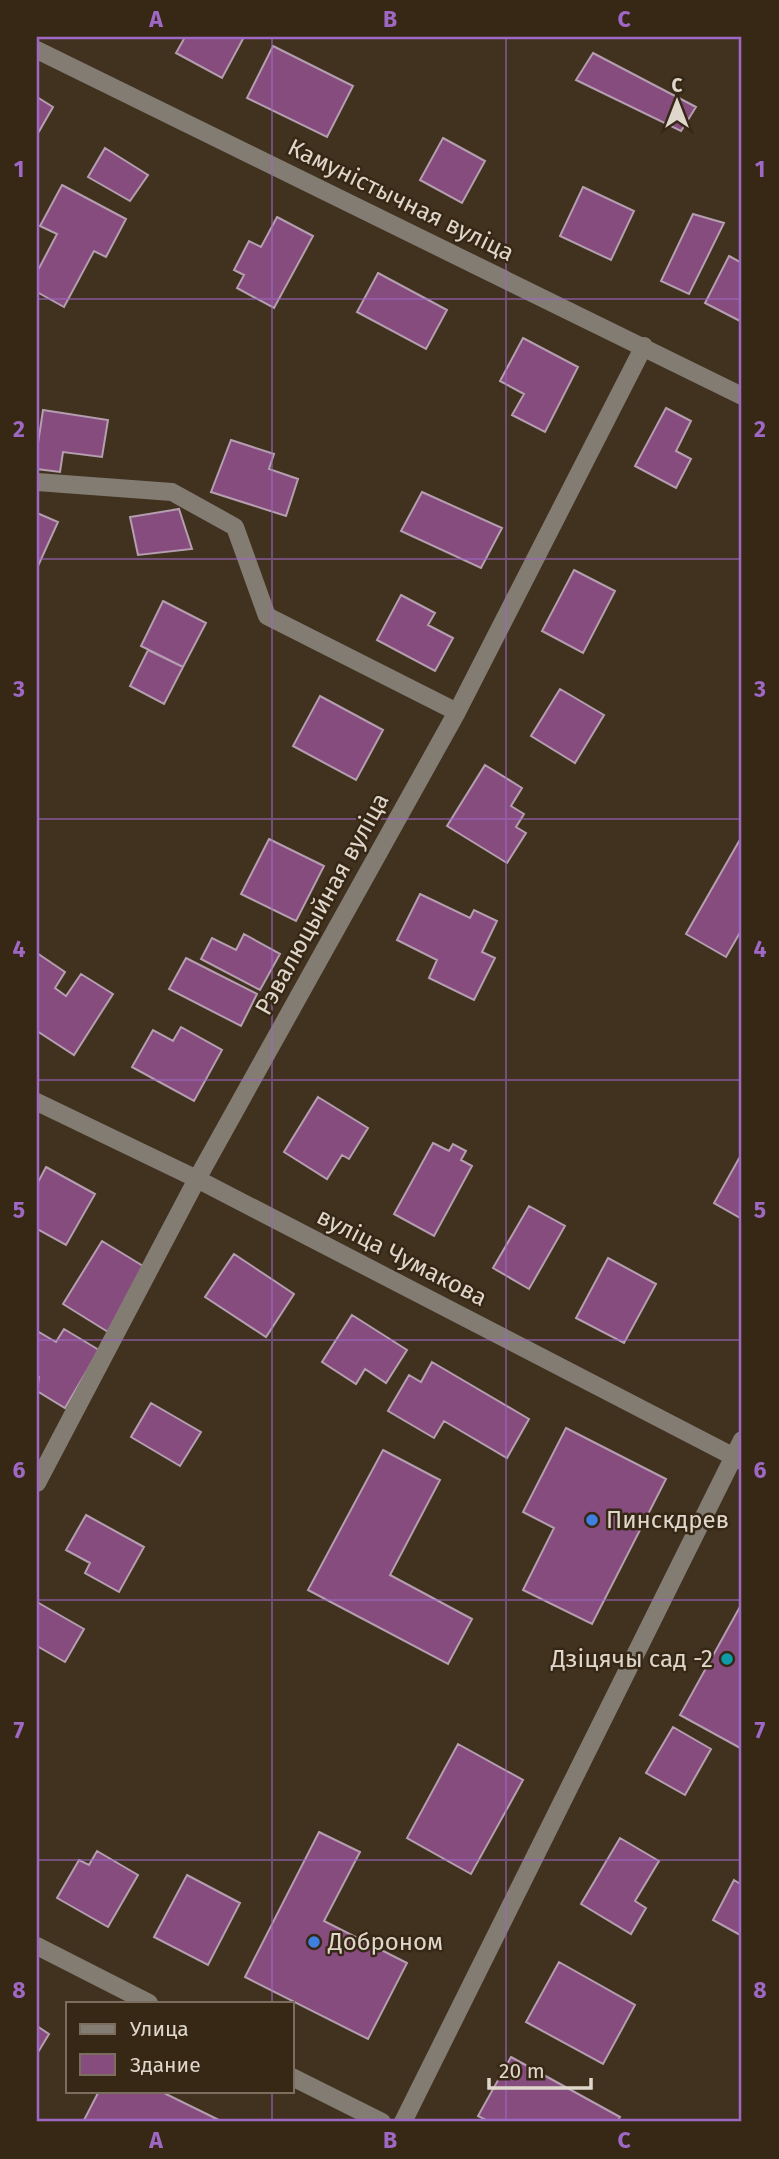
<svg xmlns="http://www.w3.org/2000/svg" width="779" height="2159" font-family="'Fira Sans',sans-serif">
	<rect width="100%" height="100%" fill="#413220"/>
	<path fill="#874c7e" stroke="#b49eb0" stroke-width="2" d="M185,37H244L222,78L176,53Z
		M273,46L353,86L327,137L247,98Z
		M593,53L696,107L681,131L576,80Z
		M37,97L53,107L37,135Z
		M443,138L485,161L462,203L420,180Z
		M105,148L148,175L130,201L88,177Z
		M62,185L126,219L106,257L94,251L64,307L37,292V272L57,234L40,226Z
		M583,187L634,211L611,260L560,236Z
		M693,214L724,223L689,294L661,281Z
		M277,217L313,236L274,308L237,288L244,275L234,270L249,241L261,247Z
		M729,256L742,263V322L705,303Z
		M378,273L447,310L426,349L357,312Z
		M523,338L578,367L545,432L512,415L524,394L500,381Z
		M666,408L691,421L676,451L691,459L676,488L635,466Z
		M43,410L108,420L102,457L63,452L60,472L37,469V450Z
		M231,440L274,454L269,469L298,479L286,516L211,492Z
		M422,492L502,528L481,568L401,531Z
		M179,509L192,549L138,555L130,517Z
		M37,513L58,522L38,566H37Z
		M574,570L615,591L583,653L542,631Z
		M401,595L435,613L428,625L453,638L435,671L377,640Z
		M163,601L206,623L183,667L141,646Z
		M148,650L183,667L164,704L130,686Z
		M560,689L604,715L575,763L531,736Z
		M320,696L383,730L356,780L293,746Z
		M485,765L522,788L511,806L524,814L516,827L526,833L507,863L447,826Z
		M742,836V929L726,957L686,934Z
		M269,839L324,866L296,921L241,894Z
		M420,894L470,918L474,910L497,921L482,952L495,958L474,1000L429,978L437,960L397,940Z
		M244,934L280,954L260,990L201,959L212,938L236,950Z
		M37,953L65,972L55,988L66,996L81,974L113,994L74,1055L37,1031Z
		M186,958L257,994L241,1026L169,989Z
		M181,1027L222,1050L194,1101L132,1067L153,1030L173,1041Z
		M318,1097L368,1128L349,1159L342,1155L327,1179L284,1152Z
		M433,1143L449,1151L453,1144L466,1151L461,1160L472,1166L434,1236L394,1214Z
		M742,1153V1219L714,1203Z
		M46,1167L95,1194L66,1245L37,1229V1184Z
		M529,1206L565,1226L529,1289L493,1268Z
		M102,1241L148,1269L108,1332L63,1304Z
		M234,1254L294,1294L266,1337L205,1297Z
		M608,1258L656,1284L624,1343L576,1318Z
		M352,1315L407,1350L386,1383L365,1369L356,1384L322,1362Z
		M64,1329L99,1350L65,1408L37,1391L39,1377L37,1376V1331L56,1342Z
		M432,1362L529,1419L507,1458L444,1421L434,1438L388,1411L409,1375L421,1382Z
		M151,1403L201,1432L180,1466L131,1437Z
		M566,1428L666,1479L592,1624L523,1590L554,1528L523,1512Z
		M383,1450L440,1480L390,1575L472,1619L448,1664L308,1590Z
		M86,1515L144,1547L119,1592L85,1573L90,1563L66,1550Z
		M37,1602L84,1629L65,1662L37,1646Z
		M742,1603V1749L680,1715Z
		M673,1727L711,1749L685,1795L646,1773Z
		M458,1744L523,1780L471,1874L407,1838Z
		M319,1832L360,1852L324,1921L407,1963L368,2039L245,1977Z
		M620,1838L659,1861L635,1901L646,1908L631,1934L581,1904Z
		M97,1851L138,1875L108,1927L57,1898L79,1860L89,1865Z
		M187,1875L240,1903L208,1965L154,1937Z
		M734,1880L742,1885V1936L713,1920Z
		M559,1962L635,2005L603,2064L526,2022Z
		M37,2026L49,2034L37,2054Z
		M511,2057L620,2117L617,2122H490L478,2116Z
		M99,2091H160L223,2122H83Z"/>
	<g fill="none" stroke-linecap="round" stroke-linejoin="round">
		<path stroke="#837c73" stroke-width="18" d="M37,50L742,396
			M37,482L172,492L235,527L267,616L457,712
			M37,1102L197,1179L742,1461
			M37,1483L197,1179L457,712L644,346
			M37,1946L149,2003
			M292,2077L382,2122
			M403,2122L742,1440"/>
	</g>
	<path fill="none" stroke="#9e68c4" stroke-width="2" stroke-opacity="0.55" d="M272,37V2003M506,37V2122M37,299H742M37,559H742M37,819H742M37,1080H742M37,1340H742M37,1600H742M37,1860H742M272,2091V2122"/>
	<g fill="#3f7fe0" stroke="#372816" stroke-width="2.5">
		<circle cx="592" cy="1520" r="7"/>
		<circle cx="314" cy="1942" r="7"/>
	</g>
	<circle fill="#0f9aa8" stroke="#372816" stroke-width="2.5" cx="727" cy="1659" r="7"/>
	<g text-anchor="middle" stroke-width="5" stroke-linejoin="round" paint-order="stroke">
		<g font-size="24" fill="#e0d7cc" stroke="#372816">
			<text transform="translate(401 200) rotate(26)" y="8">Камуністычная вуліца</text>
			<text transform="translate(322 904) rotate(-61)" y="8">Рэвалюцыйная вуліца</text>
			<text transform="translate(402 1257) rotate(27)" y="8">вуліца Чумакова</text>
		</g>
		<g font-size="24" fill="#e0d7cc" stroke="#372816" text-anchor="start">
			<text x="606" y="1528">Пинскдрев</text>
			<text x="713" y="1667" text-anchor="end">Дзіцячы сад -2</text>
			<text x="328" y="1950">Доброном</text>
		</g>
	</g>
	<rect width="779" height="2159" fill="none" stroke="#372816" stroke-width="77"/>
	<rect x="66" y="2002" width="228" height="91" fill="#372816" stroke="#7b6e5f" stroke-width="2"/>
	<rect x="80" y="2024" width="35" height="10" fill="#837c73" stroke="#7b6e5f" stroke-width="2"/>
	<text x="130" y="2036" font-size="21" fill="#e0d7cc">Улица</text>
	<rect x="80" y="2054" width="35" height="21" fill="#874c7e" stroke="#7b6e5f" stroke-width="2"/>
	<text x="130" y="2072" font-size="21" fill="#e0d7cc">Здание</text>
	<g transform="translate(677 102)" stroke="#372816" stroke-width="5" paint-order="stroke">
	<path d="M0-5L12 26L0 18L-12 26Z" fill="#e0d7cc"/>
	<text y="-10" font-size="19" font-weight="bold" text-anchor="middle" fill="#e0d7cc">С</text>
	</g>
	<path d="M489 2078v10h102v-10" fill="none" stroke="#e0d7cc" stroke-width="3.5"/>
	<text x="499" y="2078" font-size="21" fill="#e0d7cc" stroke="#372816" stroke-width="5" paint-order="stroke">20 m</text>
	<rect x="38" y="38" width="702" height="2082" fill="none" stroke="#9e68c4" stroke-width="2.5"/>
	<g font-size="23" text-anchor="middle" font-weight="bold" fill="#9e68c4">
		<text x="156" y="27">A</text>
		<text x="390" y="27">B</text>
		<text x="624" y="27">C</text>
		<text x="19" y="177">1</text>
		<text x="760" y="177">1</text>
		<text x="19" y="437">2</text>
		<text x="760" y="437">2</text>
		<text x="19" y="697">3</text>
		<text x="760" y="697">3</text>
		<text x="19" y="957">4</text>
		<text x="760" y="957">4</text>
		<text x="19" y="1218">5</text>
		<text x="760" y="1218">5</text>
		<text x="19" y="1478">6</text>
		<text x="760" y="1478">6</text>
		<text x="19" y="1738">7</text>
		<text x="760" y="1738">7</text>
		<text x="19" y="1998">8</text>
		<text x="760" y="1998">8</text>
		<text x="156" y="2148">A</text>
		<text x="390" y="2148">B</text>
		<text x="624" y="2148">C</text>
	</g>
</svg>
